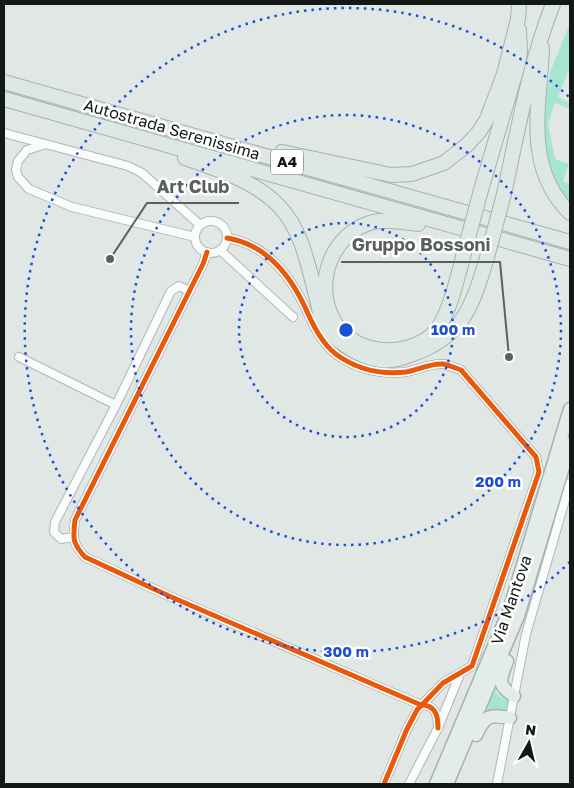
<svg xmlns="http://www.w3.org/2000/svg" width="574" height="788" font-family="'Golos Text',sans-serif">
	<rect width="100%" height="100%" fill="#e1e7e5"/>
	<path fill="#a7e5d3" d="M570,23V67L558,97L570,103V109L555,103L548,124L555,159L569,164L563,181L570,184V203C547,170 541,141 546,101C547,90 548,80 551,70C557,54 564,39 570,23Z
		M494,689L498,695L509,702L508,709L486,711Z"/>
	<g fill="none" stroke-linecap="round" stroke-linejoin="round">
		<g stroke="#b2b7b5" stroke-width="10">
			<path id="minor" d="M4,133L128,166L142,173L200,225
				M43,145L27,150L18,161L16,170L18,177L29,189L72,207L195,237
				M195 237a16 16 0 1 1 32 0a16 16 0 1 1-32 0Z
				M227,238C264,244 288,272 304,305C312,323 321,343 337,355C357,369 381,375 406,372C418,370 430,363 443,364C449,365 455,368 461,370L536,457L539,472L472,666L443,683L417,710L407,729L384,784
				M220,250L293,317
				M207,252L203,264L75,520C73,538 72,543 85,557L169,596L421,705C436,705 438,716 438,728
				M19,357L116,405
				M73,537L61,539L54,532L55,522L116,405L171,291L179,286L189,291
				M409,784L438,728L460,674
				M497,784L526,634L570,483"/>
		</g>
		<g stroke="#a5b2ae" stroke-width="15">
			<path id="trunk" d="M507,661C501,679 495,684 514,696
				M476,735C485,716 488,714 510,718
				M436,784L509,611L570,409
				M447,784L518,616L570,444"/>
		</g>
		<g stroke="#a5b2ae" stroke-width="16">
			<path id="motorway" d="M542,48C540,106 523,167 570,213
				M4,82L570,242
				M4,99L570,259
				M282,152L391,175L412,174L444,163L467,145L479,132L487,119L504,74L518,19L519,4
				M185,158C218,170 254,180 279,206C303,231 308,267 317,299C319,307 320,317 324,324C333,341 362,358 380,360C391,362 403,358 413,354C462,337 472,307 486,261
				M481,190L518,64L520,52L519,30
				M504,194C518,130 529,65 553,4
				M418,224C403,222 388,219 373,222C333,232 314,281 332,317C350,355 403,360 433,334C448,320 458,276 463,257"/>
		</g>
		<use href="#minor" stroke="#fafbfb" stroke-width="8"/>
		<use href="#trunk" stroke="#e3ece8" stroke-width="12"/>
		<use href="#motorway" stroke="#dde8e4" stroke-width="14"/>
		<g stroke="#a5b2ae" stroke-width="16" stroke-linecap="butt">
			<path id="motorway-bridge" d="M463,257L481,190
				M486,261L504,194"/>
		</g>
		<use href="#motorway-bridge" stroke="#dde8e4" stroke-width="14"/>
		<g stroke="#fff" stroke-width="8">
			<path id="cycleway" d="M227,238C264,244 288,272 304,305C312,323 321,343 337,355C357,369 381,375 406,372C418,370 430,363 443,364C449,365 455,368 461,370L536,457L539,472L472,666L443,683L417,710L407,729L384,784
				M207,252L203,264L75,520C73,538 72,543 85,557L169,596L421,705C436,705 438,716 438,728"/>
		</g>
		<use href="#cycleway" stroke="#e8590c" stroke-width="5"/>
	</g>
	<g fill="none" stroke="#1d4ed8" stroke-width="2.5" stroke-dasharray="2.5 5">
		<circle cx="346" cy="330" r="107"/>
		<circle cx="346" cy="330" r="215"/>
		<path d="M570 562A322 322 0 1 1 570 98"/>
	</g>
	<g text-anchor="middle" stroke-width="5" stroke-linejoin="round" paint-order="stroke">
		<rect fill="#fff" stroke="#5a5d5c" stroke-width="1" x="271" y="149.5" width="32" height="25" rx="4"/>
		<g font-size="15" font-weight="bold" fill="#131716">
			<text x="287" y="167">A4</text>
		</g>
		<g font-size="16" fill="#131716" stroke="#fff">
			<text transform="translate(172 129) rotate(16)" y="6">Autostrada Serenissima</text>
			<text transform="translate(511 600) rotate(-71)" y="6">Via Mantova</text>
		</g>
	</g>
	<circle cx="346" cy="330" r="8" fill="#1d4ed8" stroke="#fff" stroke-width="2.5"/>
	<g font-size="15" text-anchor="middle" font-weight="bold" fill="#1d4ed8" stroke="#fff" stroke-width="5" stroke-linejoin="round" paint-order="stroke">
		<text x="453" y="335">100 m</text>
		<text x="498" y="487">200 m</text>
		<text x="346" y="657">300 m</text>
	</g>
	<path fill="none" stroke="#5b605e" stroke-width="2" d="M110 259L147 203H239M509 357L500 262H341"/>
	<g fill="#5b605e" stroke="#fff" stroke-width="2">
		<circle cx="110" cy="259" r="5"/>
		<circle cx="509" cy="357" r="5"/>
	</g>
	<g font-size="18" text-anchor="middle" font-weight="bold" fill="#5b605e" stroke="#fff" stroke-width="5" stroke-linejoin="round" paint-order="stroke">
		<text x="193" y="193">Art Club</text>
		<text x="421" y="251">Gruppo Bossoni</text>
	</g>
	<rect width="574" height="788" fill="none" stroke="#131716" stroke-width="10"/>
	<g transform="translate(529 743) rotate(8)" stroke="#ffffff" stroke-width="4" paint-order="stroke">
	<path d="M0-4L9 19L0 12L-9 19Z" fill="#131716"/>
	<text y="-8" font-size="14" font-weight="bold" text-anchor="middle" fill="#131716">N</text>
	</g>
</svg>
